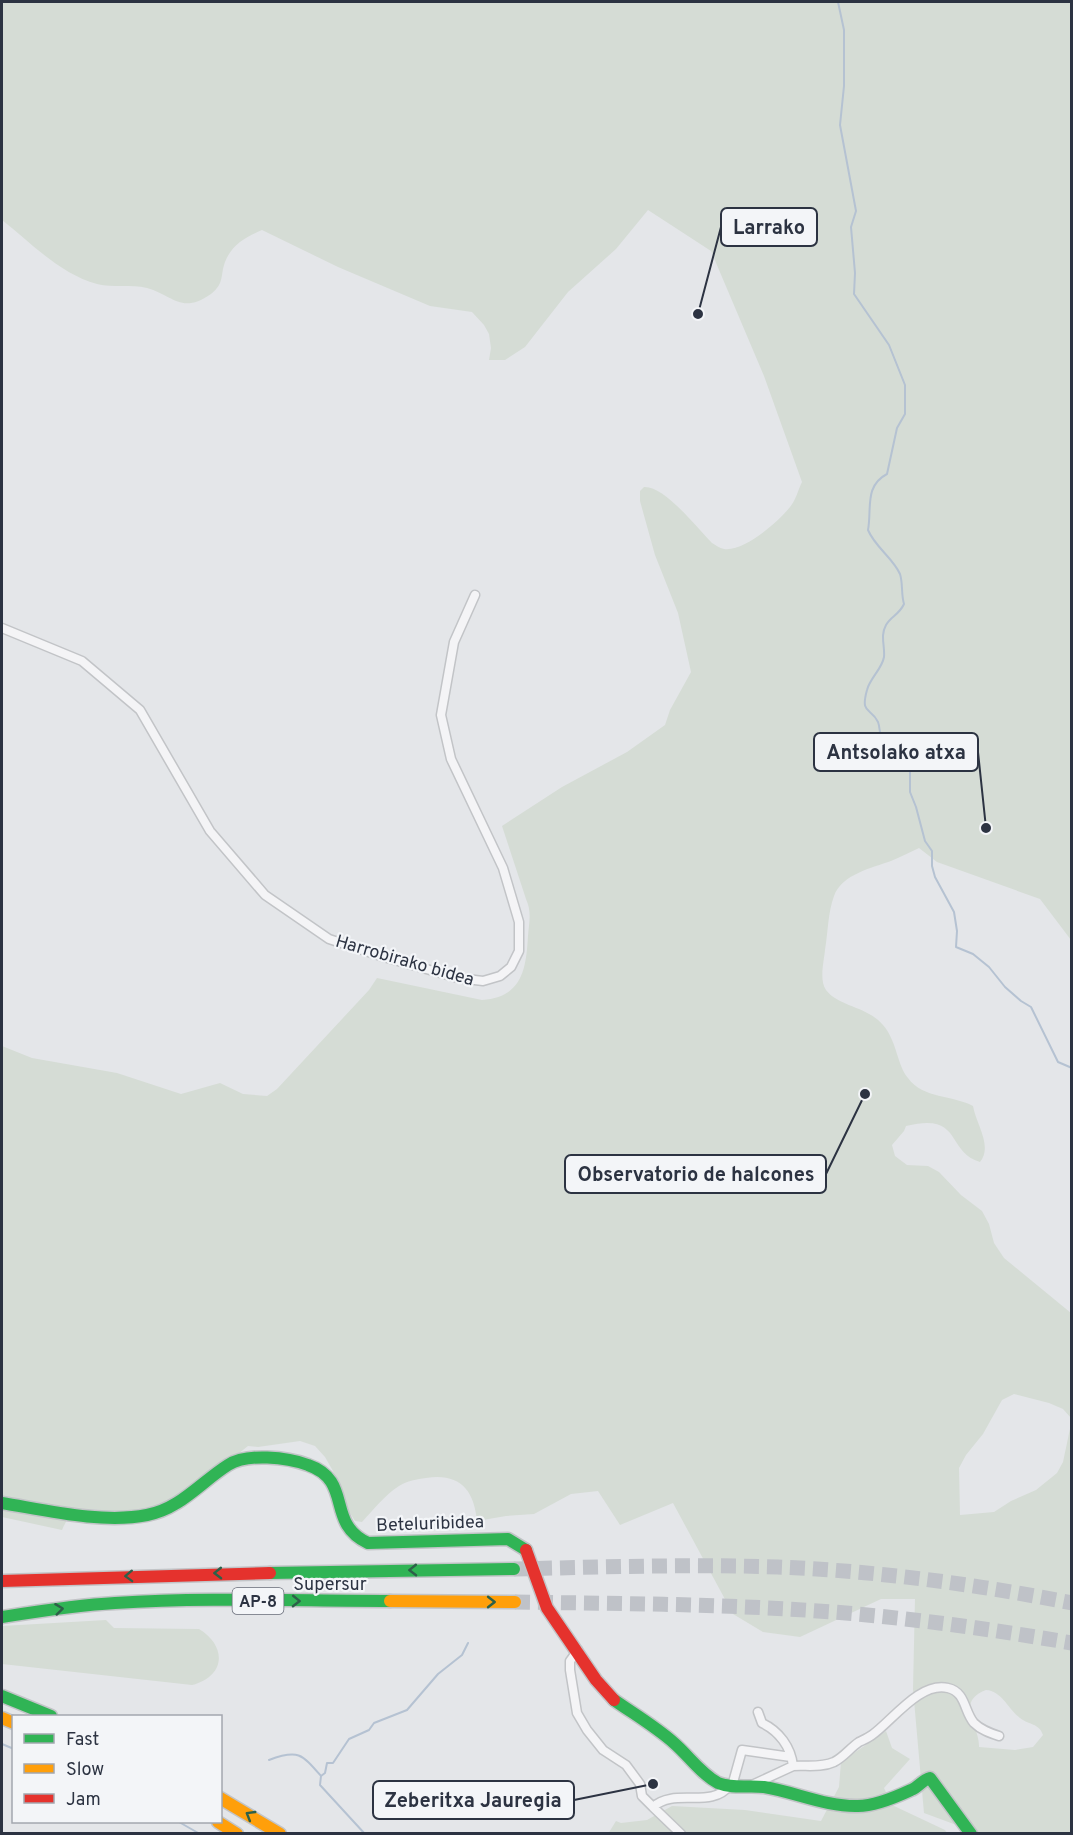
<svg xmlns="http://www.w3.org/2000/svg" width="1073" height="1835" font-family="Overpass,sans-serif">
	<rect width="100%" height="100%" fill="#e4e6e9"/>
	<path fill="#d5dcd5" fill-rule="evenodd" d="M2,2H1071V940L1040,899L937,862L919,848C910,852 901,857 891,861C872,868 842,874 834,896C828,912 828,932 825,950C824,961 819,980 826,990C839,1007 867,1006 883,1025C897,1041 897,1065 908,1078C923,1099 953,1095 973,1106C976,1124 993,1146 980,1162C945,1151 963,1112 906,1126L904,1131L892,1145L895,1156L907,1165L928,1166L939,1172L961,1195L982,1211L989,1224L994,1243L1004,1258L1071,1313V1418L1063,1409L1049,1403L1014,1394L1002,1400L983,1434L966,1455L959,1468L960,1515L994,1512L1011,1501L1036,1490L1057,1473L1063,1462L1071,1424V1833H978L924,1813L913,1689L915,1599H881L800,1637L763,1632L733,1614L673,1503L620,1525L598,1491L571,1494L534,1514L506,1516L477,1521C474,1489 459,1473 426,1478C417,1479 407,1481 399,1486C385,1495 374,1509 362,1522L355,1521L339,1496L333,1471L325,1457L315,1446L300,1441L258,1447L248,1446C224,1465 181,1503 152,1508C141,1510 127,1511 116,1511C90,1511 74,1501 62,1530L2,1517V1046L32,1058L117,1073L181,1094L220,1083L243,1094L267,1096L277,1089L369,990L377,978L482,1000C522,997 526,970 528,936C529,923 532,912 526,899L502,826L562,787L627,752L665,725L670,710L691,672L678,613L655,555L640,501V491L644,487C665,486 697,528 712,543C716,545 719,548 724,549C744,552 778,522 790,507C796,500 798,490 802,482L764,376L711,251L648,210L616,249L568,292L525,347L505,360H489L491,348L489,334L484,325L472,312L430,306L338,267L262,230C246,237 232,244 225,262C220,275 225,283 211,294C181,315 173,295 147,288C131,284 113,288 97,284C60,274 30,242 2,220ZM986,1690C1002,1691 1008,1709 1020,1718C1029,1725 1039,1723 1043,1735L1033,1747L1015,1750L979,1747C980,1726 954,1702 986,1690Z
		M106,1620L114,1628L199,1629C227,1646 226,1676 192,1685L2,1664V1626Z
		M886,1731L892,1748L910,1759L884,1788L892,1805L945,1830L947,1833L608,1834L616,1821L621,1823L647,1820L672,1806L745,1810L821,1821L839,1787L841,1762Z"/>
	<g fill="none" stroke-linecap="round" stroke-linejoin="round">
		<path stroke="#b5c2d2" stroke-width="2" d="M838,2L844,30V86L840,125L856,211L851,227L855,273L854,294L889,345L905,385V414L897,428L887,474C864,486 872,509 868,530C875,547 893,558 900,574C903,583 901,594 904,604C899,615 891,616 886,625C880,636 885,645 884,657C882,669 870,678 867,690C860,715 871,707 878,722C880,727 879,731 881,736C888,748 899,758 910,767V792L916,807L925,841L932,851V866L935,877L954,912L957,931L956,947L973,954L989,967L1005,987L1021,1001L1031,1007L1058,1062L1072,1068
			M2,1744L14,1749
			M269,1760C298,1749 302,1754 321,1776L320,1785L365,1834
			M321,1776L325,1773L327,1763H333L349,1739L369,1730L374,1723L407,1710L438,1674L462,1655L468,1643
			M179,1822L200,1834"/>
		<path stroke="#bfc2c8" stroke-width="15" stroke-dasharray="15 8" stroke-linecap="butt" d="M514,1569C602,1567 690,1564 778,1567C876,1571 975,1584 1072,1603
			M515,1602C648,1604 782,1604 914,1620C967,1626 1019,1634 1072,1643"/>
		<g stroke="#c2c4c7" stroke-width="11">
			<path id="street" d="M2,628L82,661L140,710L210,831L265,895L329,939L384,957L458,978L483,981L500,976L511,967L519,951V922L503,868L451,759L441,715L454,642L475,595
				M578,1650L570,1661V1670L577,1713L587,1730L603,1750L626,1765L640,1784L642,1796L653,1807
				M793,1766C806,1765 821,1768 834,1762C844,1757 850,1748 859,1742C863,1740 868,1738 872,1735C892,1721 920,1681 948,1688C966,1692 964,1712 974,1723C981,1730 990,1733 999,1736
				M752,1785L793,1766C791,1747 779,1731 762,1723L758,1712
				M732,1786L742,1750L791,1757
				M681,1834L653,1807C675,1787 711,1810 730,1785"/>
		</g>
		<g stroke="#c2c4c7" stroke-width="15">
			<path id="fast" d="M2,1503C45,1510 103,1524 147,1515C180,1509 201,1482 228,1465C247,1453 287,1457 308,1465C354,1481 325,1523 368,1543L508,1539L526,1550
				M270,1573L514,1569
				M2,1617C40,1611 77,1605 115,1603C207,1597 298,1601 390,1601
				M2,1696L51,1716
				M614,1700C634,1714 656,1727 674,1743C689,1756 700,1773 718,1783C732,1789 750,1785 764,1787C795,1792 827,1807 858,1806C875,1806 896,1797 911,1790C919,1787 922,1780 930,1778L971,1834"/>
		</g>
		<g stroke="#c2c4c7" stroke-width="15">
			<path id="slow" d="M390,1601L515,1602
				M2,1718L14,1723
				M220,1798L280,1834
				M218,1822L237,1834"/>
		</g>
		<g stroke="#c2c4c7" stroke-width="15">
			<path id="jam" d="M526,1550L547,1608L596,1680L614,1700
				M2,1581L270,1573"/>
		</g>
		<use href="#street" stroke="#f4f4f6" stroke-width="8"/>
		<use href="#fast" stroke="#30b455" stroke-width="12"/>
		<use href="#slow" stroke="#ff9f0a" stroke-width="12"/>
		<use href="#jam" stroke="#e5322d" stroke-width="12"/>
	</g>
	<defs><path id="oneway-chevron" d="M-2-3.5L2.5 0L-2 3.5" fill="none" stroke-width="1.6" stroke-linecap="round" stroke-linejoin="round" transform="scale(1.5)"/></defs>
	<g stroke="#2d6049">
		<use href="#oneway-chevron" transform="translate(413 1570) rotate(179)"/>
		<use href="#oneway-chevron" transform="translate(218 1573) rotate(179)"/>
		<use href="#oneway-chevron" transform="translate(129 1576) rotate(178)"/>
		<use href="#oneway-chevron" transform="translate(296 1601) rotate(1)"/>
		<use href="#oneway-chevron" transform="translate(491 1602)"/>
		<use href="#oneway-chevron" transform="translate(59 1609) rotate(-7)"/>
		<use href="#oneway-chevron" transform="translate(250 1815) rotate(-149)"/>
	</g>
	<g text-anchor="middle" stroke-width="4.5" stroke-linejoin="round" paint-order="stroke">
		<rect fill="#f3f5f8" stroke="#686d79" stroke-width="1.5" x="232.5" y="1588" width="51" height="26" rx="4.5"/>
		<g font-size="16" font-weight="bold" fill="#2c3342">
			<text x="258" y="1607">AP-8</text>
		</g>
		<g font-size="18" fill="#2c3342" stroke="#f3f5f8">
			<text transform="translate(405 960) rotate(16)" y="6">Harrobirako bidea</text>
			<text transform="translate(430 1523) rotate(-2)" y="6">Beteluribidea</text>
			<text x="330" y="1590">Supersur</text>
		</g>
	</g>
	<path fill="none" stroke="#2c3342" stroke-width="2" d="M698 314L721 227M986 828L978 752M865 1094L826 1174M653 1784L574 1800"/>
	<g fill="#2c3342" stroke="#f3f5f8" stroke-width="2">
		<circle cx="698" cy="314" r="6"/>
		<circle cx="986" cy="828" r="6"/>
		<circle cx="865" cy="1094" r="6"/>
		<circle cx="653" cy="1784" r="6"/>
	</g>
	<g fill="#f3f5f8" stroke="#2c3342" stroke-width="2">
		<rect x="721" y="208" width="96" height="38" rx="6"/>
		<rect x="814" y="733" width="164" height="38" rx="6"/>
		<rect x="565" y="1155" width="261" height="38" rx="6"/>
		<rect x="373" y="1781" width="201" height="38" rx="6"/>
	</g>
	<g font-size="20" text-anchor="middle" font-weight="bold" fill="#2c3342">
		<text x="769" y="234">Larrako</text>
		<text x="896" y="759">Antsolako atxa</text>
		<text x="696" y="1181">Observatorio de halcones</text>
		<text x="473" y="1807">Zeberitxa Jauregia</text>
	</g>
	<rect width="1073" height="1835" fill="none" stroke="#2c3342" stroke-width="6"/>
	<rect x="12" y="1715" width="210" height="108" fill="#f3f5f8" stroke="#a3a7af" stroke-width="1.5"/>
	<rect x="24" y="1734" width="30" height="9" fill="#30b455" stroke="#a3a7af" stroke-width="1.5"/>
	<text x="66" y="1745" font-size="18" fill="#2c3342">Fast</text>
	<rect x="24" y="1764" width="30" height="9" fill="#ff9f0a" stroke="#a3a7af" stroke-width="1.5"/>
	<text x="66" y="1775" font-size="18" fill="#2c3342">Slow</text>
	<rect x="24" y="1794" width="30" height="9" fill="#e5322d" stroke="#a3a7af" stroke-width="1.5"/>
	<text x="66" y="1805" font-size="18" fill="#2c3342">Jam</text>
</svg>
